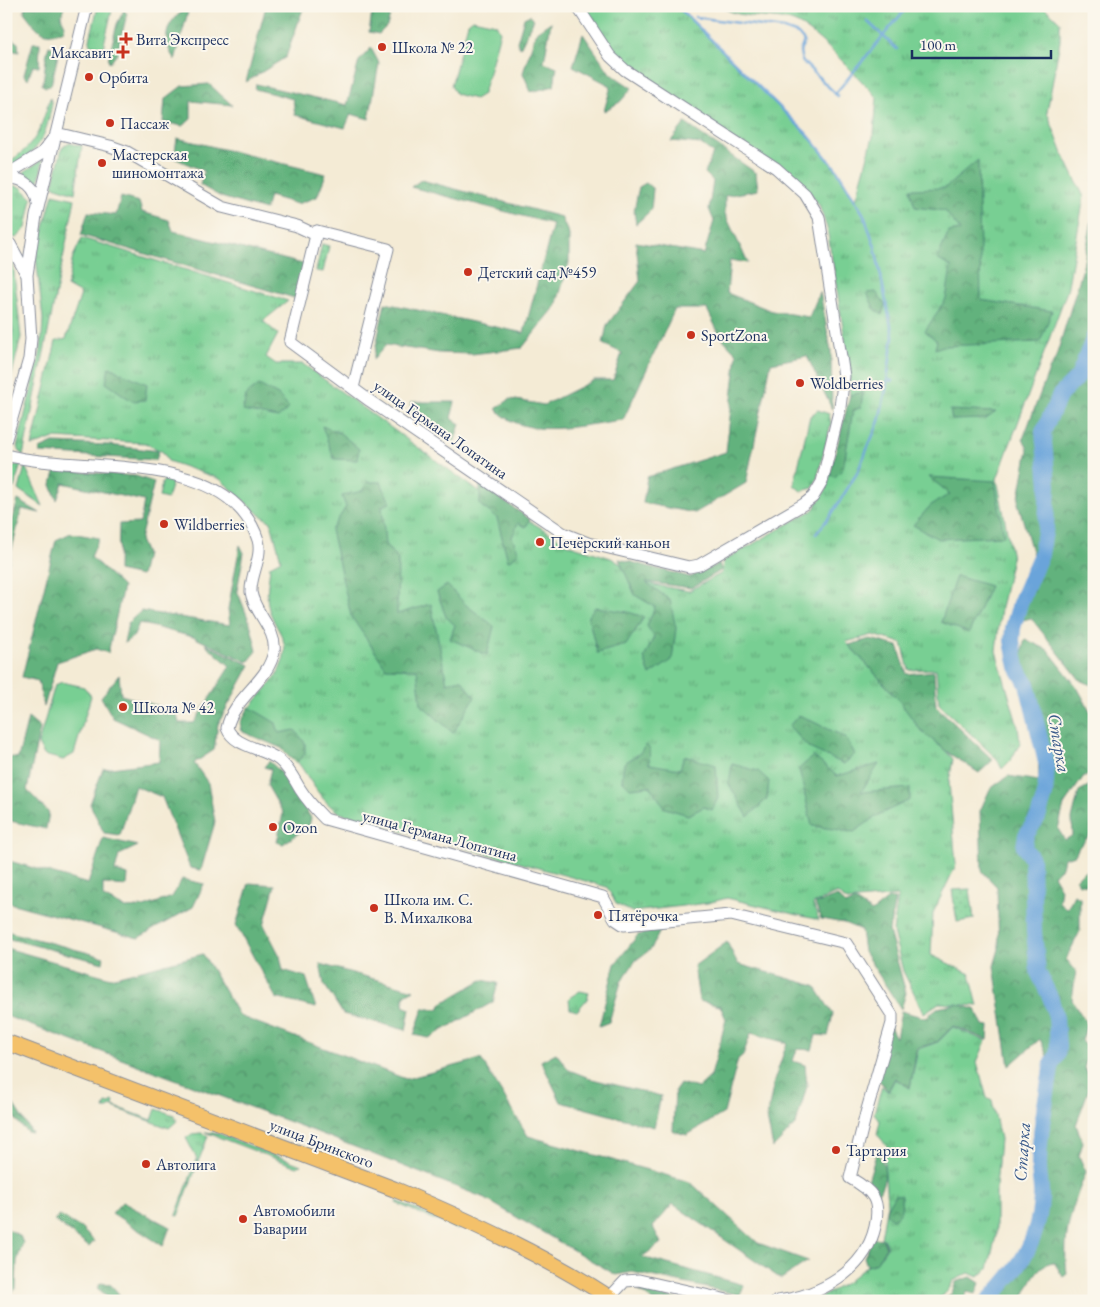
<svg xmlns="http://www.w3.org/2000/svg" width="1100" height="1307" font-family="'EB Garamond',serif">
	<defs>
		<pattern id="grass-tufts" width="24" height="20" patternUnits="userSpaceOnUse" patternTransform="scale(1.25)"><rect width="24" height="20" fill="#78cf93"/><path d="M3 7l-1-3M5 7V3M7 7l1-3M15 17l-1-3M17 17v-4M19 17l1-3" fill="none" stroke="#62a87b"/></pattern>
		<pattern id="forest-crowns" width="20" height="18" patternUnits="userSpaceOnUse" patternTransform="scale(1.25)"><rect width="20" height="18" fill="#62b27d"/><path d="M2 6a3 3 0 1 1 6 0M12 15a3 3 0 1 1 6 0" fill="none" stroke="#50916a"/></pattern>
		<pattern id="park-dots" width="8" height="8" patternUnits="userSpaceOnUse" patternTransform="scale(1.25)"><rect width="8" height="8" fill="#78cf93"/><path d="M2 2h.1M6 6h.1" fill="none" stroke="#62a87b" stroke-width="1.8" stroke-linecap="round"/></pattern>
	</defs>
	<rect width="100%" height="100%" fill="#fbf7ec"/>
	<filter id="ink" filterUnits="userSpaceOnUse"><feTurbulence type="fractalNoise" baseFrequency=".02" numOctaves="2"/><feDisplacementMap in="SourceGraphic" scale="10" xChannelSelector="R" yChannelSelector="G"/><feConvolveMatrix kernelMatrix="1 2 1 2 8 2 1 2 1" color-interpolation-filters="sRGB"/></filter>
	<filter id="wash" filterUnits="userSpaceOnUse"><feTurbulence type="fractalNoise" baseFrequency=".0096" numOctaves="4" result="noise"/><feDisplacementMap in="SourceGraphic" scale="20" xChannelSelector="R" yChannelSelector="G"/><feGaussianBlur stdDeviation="1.12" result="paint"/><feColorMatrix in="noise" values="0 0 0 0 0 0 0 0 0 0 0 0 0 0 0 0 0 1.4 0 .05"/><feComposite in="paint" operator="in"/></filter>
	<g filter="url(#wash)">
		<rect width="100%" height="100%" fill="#f4ebd5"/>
		<path fill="url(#grass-tufts)" stroke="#4a7f78" d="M98,6H113L103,48L89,44Z
			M584,6H677L808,135L837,170L856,200L874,133L877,97C858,78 820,35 798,24C777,13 743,22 720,6H1026L1045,8L1060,22V41L1047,112L1063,154L1084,197L1067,291L997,479L1012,558L1001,608L996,651L1018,727L1020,743L1011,760L1002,769L997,759L939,704L936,669L909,670L902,643L873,635L846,642L953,759L949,782L956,865L933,913L931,955L970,974L978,1006L939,1003L924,1013L903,971L893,932L898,896L847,901L837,893L813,904L819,920L727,898L708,903L632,912L616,904L607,887L340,813C316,799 308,771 289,752C277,740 256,735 240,730C245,703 272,690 281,666C292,640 276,632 269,609C265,597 269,579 270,566L281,560L271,522L255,511L220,479L168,461L163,452L145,443L54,438L32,446L56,341L66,339L81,294L67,286L73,257L82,238L288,301L263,321L278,334L266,357L276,364H303L474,488L570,545L611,558L654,585L689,591L722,573L723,561L813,510L826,490L850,406L849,365L827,228L819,205L809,191L642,78L615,53Z
			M50,98L52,103C45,140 40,151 6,170V163C37,146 40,130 50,98Z
			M68,143L82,146L75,193L53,186L62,148Z
			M43,159L39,181L37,183L25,175L24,172Z
			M6,184L21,187L32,198L26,228L17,238L6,236Z
			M53,194L75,199L23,456L17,447L41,350L43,319L36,257Z
			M6,249L13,263L21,337L6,399Z
			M818,410L829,414L831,423L817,479L813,488L801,491L794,485L795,480L810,416Z
			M21,464L14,488L6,484C6,474 8,465 21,464Z
			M25,466L43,506L19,490Z
			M166,478L173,479L167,499L159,497L162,483Z
			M580,991L589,993L587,999L577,1011L570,1009L569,998Z
			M953,1027L986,1041L977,1062L987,1098L992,1101L1000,1139L996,1188V1236L988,1269L978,1277L969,1273L953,1281C949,1292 938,1303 924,1301C921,1300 918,1297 914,1296L908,1301H819L818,1299L846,1283L865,1267L876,1263L887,1247L884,1239L881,1238L887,1204L884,1159L887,1146L877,1134L880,1121L874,1113L882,1086L888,1092L895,1079L910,1088L918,1049L938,1042Z
			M112,1101L114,1102L113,1106L152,1120L156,1109L174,1115L177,1121L169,1128L110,1106L108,1109H104L106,1103L110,1104Z
			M205,1132L220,1134L301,1165L297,1167Z
			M201,1133L208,1136L178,1216L176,1215L197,1159L186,1138L192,1134Z
			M397,1201L458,1228V1230L396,1203Z"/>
		<path fill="url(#forest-crowns)" stroke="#3e706e" d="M26,6H64L61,17L65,25L63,31C40,38 37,28 24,12Z
			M266,6H304L286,57L246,82Z
			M373,6H393L387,26L379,34L369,32Z
			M189,8L175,60C160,39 166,19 189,8Z
			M124,10L127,14L117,54L110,63L108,60L117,24Z
			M530,15L534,19L520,48L517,42L524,18Z
			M551,22L544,62L557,67L554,86L531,92L523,73L536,32Z
			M583,34L610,73L632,88L620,102L604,111L611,86L573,66Z
			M6,35L18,43L19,52L6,49Z
			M33,43H40L39,67L33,66L28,79L24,75Z
			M49,46L59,51L51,85L46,87L42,85C46,71 44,60 49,46Z
			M371,48L379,63L369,119L351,114L345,128L295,115L293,99L255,89L256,84L347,105L359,61Z
			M209,84L232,105L191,101V119L183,126L163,122L165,99L182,86Z
			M685,123L756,173L758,190L725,196V214L748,263L730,260L727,293L772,311L809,317L820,292L831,351L832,409L807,356L771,363L746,483L695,513L643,503L647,477L726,452L737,354L720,336L707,309H675L623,420C583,424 526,442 496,409L510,399L544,405L594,380H613L622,353L603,344L607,325L640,281L636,242L704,254L714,221L709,209L713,181L705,173L713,153L701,144L671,141Z
			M177,138L326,174L317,197L297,204L269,196L265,210L221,197L200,185L204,171L174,158Z
			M978,160L981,300L1052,311L1040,342L943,346L935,349L937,341L925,331L946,299L951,267L937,259L949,232L960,230L945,211L915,207L910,189L945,188Z
			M421,180L561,217L569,235V263L556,306L522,348L472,354L439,353L386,345L373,360L385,303L524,333L553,224L411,187Z
			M646,183L653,189L651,210L636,224L634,211L639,187Z
			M121,197L139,202L142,212L169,220L173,231L307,265L298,299L81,235L88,212L116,215Z
			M1094,210V331L1074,376L1056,394L1040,430L1041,446L1047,442C1052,410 1075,384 1094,358V686L1080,680L1031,618L1019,621L1032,583L1033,555L1018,503L1028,449L1023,439L1049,370L1055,360L1082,271Z
			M876,292L885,305L882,315L874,308L867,293Z
			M6,299L13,331L6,361Z
			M109,367L147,384L145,400L132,401L106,383Z
			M259,385L278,395L289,408L278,418L243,411L246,395Z
			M863,392L861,407L853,411L843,469L835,477L830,475L850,395Z
			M411,402H455L451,418L460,424L454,443L410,413Z
			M950,410L996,412L986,419L952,420Z
			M322,426L340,433L359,449L357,460L334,459Z
			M53,443L109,445L159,451L156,460L40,453V449Z
			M56,470L136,476L154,482L140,540L146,554L141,576L118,571L119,524L140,523L144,501L63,483L57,500L51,485Z
			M929,477L995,481L1004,536L938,539L913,525L931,505L950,494Z
			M367,482H381L390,503L382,506L385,544L398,560L397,614L431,604L447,683L461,679L475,697L453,733L421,704L417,669L386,668L351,616L331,530L346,507L342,496L362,491Z
			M480,485L530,519L526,527L518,523L512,537L519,553L508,561L497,518L480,505Z
			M18,500L40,513L22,509L6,573V542Z
			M71,533L99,538L91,557L123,587L108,653L96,649L57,662L44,707L38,681L22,677L56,540Z
			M240,545L244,553L237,590L250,623L257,651L248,662L193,637L139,623L134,636L124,643L128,623L141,611L230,625L228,609Z
			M619,559L690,577L719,564L722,570L691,588L646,582L670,600L676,628L672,660L650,675L644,658L654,637L647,626L655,607L635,595Z
			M956,576L990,586L969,633L941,622Z
			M447,585L466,605L494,626L487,655L450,639L455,625L446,617L437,592Z
			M595,607L628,612L644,617L626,645L597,653L588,616Z
			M870,639L898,646L907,674L934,671L936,706L993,760L979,773L950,754L921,731L898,699L849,645Z
			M1025,639L1048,650L1077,687L1094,718V775L1084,776L1064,805L1058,829L1065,840L1073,835L1072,819L1079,791L1094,783V831L1079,847L1075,855L1064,858L1062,867L1053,875L1061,889L1059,902L1067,909L1074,895L1080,898V931L1066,959L1076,971L1072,1000L1087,1024L1082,1041L1090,1050L1084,1068L1092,1080L1076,1125L1083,1142L1079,1156L1086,1172C1072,1208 1062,1234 1067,1274L1063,1277L1054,1262C1035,1264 1030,1286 1021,1301H984L1016,1261L1039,1205L1033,1148L1047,1056L1040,1039L1009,1066L994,966L999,949L997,887L982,871L980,811L990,789L1008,776L1039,781L1038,746L1019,664Z
			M205,644L250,665L218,724L214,750L194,763L208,783L215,822L201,870L190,868L162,797L135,786L120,835L104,833L90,804L103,769L159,762L160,740L113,718L101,697L119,675L121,695L176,711L179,723H194L230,666Z
			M249,707L276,723L279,733L295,730L305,743V754L296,763L281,748L243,732L240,723Z
			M799,715L845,737L855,754L844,764L809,748L789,726Z
			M28,718L40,728L27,790L49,813L46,829L6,820V762L11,757L18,758Z
			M646,745L650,749L649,764L680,769L684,756L716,765L718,798L712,810L704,807L688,815L665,808L650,786L630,788L622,780L624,763L638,755Z
			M813,756L837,776L879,764L861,792L910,788V800L880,814L854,832L812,826L799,769Z
			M269,761L286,777L311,818L309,826L283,844L277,842L283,813L267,785L271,769L264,767Z
			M732,764L758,771L769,781L767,799L748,817L729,784Z
			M103,838L138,846L119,855L115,871L128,875L127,886L103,884V897L125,908L144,907L172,897L182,879L204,884L193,907L138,938L6,902V860L88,884Z
			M1094,869V889L1088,885L1079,884L1076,879L1083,872Z
			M249,883L275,885L264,925L280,956L283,970L306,977L316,1008L276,998L236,925Z
			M837,896L845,905L855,901L872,912L888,899H895L889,931L906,993L901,1009L864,952L861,930L844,923L821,919L815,904Z
			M661,929L651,949L636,960L621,982L609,1022L599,1026L615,964L638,935Z
			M6,931L104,957L103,963L6,938Z
			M727,942L738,964L815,986L833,1014L828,1036L816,1035L812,1050L797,1049L793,1061L805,1065L807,1086L796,1124L773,1148L767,1118L774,1081L787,1043L751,1033L743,1055L738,1059L724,1113L687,1135L673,1131L675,1090L680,1083L698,1088L711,1076L722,1035L726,1019L720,1006L699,1001L694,966Z
			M6,948L111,978L203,954L239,1016L406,1079L481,1059L528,1136L690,1182L758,1243L808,1261L781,1279L673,1204L653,1227L661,1243L642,1257L744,1285L740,1295L632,1272L616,1275L482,1197L314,1131L6,1016Z
			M320,964L414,990L405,995L403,1006L410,1009L406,1030L343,1014L324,984Z
			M482,980L498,983L493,1002L429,1038L414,1035L423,1009H439L442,1003Z
			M957,1004L975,1009L983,1025L989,1026L988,1040L953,1026L937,1042L917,1048L910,1088L895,1078L888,1091L878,1079L888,1023L896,1038L901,1011L926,1018L937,1008Z
			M556,1053L569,1070L592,1079L661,1096L654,1127L561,1102L541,1061Z
			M6,1093L32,1133L27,1132L6,1109Z
			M877,1151C886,1167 888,1176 879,1192L869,1193L867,1184Z
			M895,1195H901C901,1206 904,1214 892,1219L886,1214L887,1207Z
			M122,1202L170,1227L163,1246L112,1213Z
			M60,1216L81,1228L94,1241L89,1247L54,1220Z
			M6,1228L20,1236L23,1243L17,1261L16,1288L6,1301Z
			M873,1238L883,1239L886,1247L876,1263L867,1266L864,1257Z
			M971,1277L980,1283L976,1294L967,1292L964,1301H941L952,1293L956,1282Z
			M101,1283L111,1285L119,1294V1301H107L111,1299L97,1288Z
			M638,1290L684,1301H653Z"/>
		<path fill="url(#park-dots)" stroke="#4a7f78" d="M322,244L329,246L323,272L316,271Z
			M970,889L974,919L957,922L952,890Z"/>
		<path fill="#78cf93" stroke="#4a7f78" d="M473,19L496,24L500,32L483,94L475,99L456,94L451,86L468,23Z
			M62,682L84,687L91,696L74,754L63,760L44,755L38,744L55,685Z"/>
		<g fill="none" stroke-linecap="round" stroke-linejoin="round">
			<path stroke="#6aa4da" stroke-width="2.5" d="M677,6L808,135L837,170L864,215L875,247L893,336L886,389L879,421L857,473L833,512L816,534
				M695,17L784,29L798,34L804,41L800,52L802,61L838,96
				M867,21L897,49
				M835,94L908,6
				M888,380L893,381"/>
			<path stroke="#6aa4da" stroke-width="16" d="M988,1301C1018,1269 1038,1245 1041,1199C1042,1188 1039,1177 1039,1165C1039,1132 1047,1096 1052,1063L1057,1056L1058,1046L1056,1018L1051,999L1038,972L1034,932L1032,859L1024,847L1026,835L1038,817L1045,795L1047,767L1027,684L1017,667L1012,641L1013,628L1020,603L1041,554L1046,526L1048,485L1043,432L1060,395L1078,377L1094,337"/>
		</g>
	</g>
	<g filter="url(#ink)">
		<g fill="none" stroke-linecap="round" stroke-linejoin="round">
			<g stroke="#888d9a" stroke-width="13">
				<path id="minor" d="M56,133L110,146L127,152L222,207L297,226L312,233L317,231L388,249L353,388
					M6,175L42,153L52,140
					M6,178C24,177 36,187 38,204
					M317,231L290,342L370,401L563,533L588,543L689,567L699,565L804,504L813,497L822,482L840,407L844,376L819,217L805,194L776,168L625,70L610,56L577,6
					M10,244L27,275
					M6,439L29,359L31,339L27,275L36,216L87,6
					M6,455C80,475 228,447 258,540C263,557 250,575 251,592C254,613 277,630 274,651C269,681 233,698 227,728C234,747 264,748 279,760C289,768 294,779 300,789C307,800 316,810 325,819L603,897L615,919L624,925L731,915L846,943L892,1015V1023L866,1113L850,1178C873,1191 881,1200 875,1227C865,1271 820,1296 777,1301
					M610,1297L625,1281L639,1280L732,1301"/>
			</g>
			<g stroke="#888d9a" stroke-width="17">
				<path id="major" d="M6,1042L394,1189C470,1221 546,1256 615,1301"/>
			</g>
			<use href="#minor" stroke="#fff" stroke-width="11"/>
			<use href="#major" stroke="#f4c16b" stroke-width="15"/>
		</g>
	</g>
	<g fill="#c8321e" stroke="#fbf7ec" stroke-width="2">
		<path d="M123.5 31.5h5v5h5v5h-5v5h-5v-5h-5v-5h5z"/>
		<circle cx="382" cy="47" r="5"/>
		<path d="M120.5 44.5h5v5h5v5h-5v5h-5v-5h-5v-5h5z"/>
		<circle cx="89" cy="77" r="5"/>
		<circle cx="110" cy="123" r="5"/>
		<circle cx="102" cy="163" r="5"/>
		<circle cx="468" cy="272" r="5"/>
		<circle cx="691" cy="335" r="5"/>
		<circle cx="800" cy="383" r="5"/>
		<circle cx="164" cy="524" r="5"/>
		<circle cx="540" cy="542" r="5"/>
		<circle cx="123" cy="707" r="5"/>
		<circle cx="273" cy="827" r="5"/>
		<circle cx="374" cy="908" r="5"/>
		<circle cx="598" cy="915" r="5"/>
		<circle cx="836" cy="1150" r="5"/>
		<circle cx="146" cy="1164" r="5"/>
		<circle cx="243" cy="1219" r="5"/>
	</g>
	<g text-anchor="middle" stroke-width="4" stroke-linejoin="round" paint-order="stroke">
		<g font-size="16" fill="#1b2f5e" stroke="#fbf7ec" text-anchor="start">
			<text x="136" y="45">Вита Экспресс</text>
			<text x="392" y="53">Школа № 22</text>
			<text x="113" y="58" text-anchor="end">Максавит</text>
			<text x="99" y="83">Орбита</text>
			<text x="120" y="129">Пассаж</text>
			<text x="112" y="160">Мастерская<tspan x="112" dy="18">шиномонтажа</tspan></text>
			<text x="478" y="278">Детский сад №459</text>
			<text x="701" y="341">SportZona</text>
			<text x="810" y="389">Woldberries</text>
			<text x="174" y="530">Wildberries</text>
			<text x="550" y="548">Печёрский каньон</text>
			<text x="133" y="713">Школа № 42</text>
			<text x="283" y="833">Ozon</text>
			<text x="384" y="905">Школа им. С.<tspan x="384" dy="18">В. Михалкова</tspan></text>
			<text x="608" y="921">Пятёрочка</text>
			<text x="846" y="1156">Тартария</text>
			<text x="156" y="1170">Автолига</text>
			<text x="253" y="1216">Автомобили<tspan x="253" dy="18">Баварии</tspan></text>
		</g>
		<g font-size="16" fill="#1b2f5e" stroke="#fbf7ec">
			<text transform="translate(441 429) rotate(35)" y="6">улица Германа Лопатина</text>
			<text transform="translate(440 835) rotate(15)" y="6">улица Германа Лопатина</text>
			<text transform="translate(322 1143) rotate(21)" y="6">улица Бринского</text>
		</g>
		<g font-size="18" font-style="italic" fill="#375889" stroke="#fbf7ec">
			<text transform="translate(1059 743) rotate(80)" y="6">Старка</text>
			<text transform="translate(1022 1152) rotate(-86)" y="6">Старка</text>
		</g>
	</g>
	<rect width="1100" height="1307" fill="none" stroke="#fbf7ec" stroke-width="25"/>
	<path d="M912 50v8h139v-8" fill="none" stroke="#1b2f5e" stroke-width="2.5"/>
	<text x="920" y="50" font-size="15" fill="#1b2f5e" stroke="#fbf7ec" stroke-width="4" paint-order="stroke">100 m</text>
</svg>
